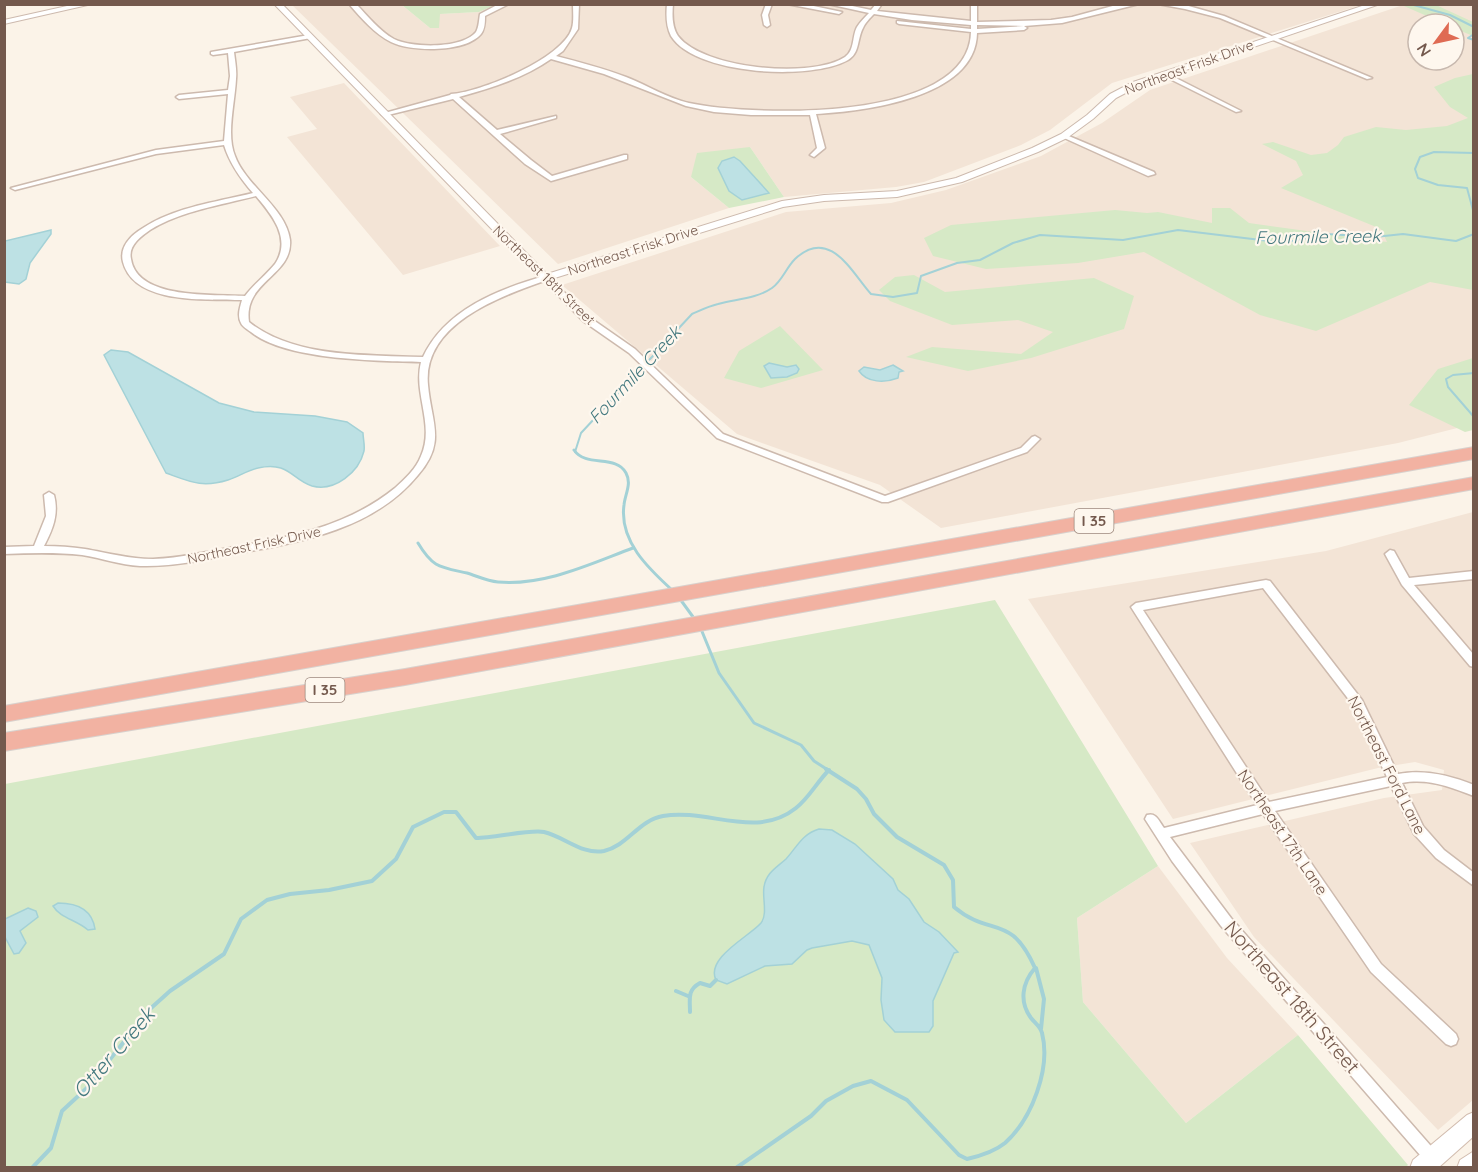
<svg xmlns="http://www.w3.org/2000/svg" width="1478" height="1172" font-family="Quicksand,sans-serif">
	<rect width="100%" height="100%" fill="#fbf3e8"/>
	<path fill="#f3e4d6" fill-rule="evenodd" d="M495,4L1361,5L1112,83L1050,130L1021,145L924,182L896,187L784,197L750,147L691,177L729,208L558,264L292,5H402L430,28L439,14L479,12Z
		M1403,5H1473V424L1398,443L941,528L880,485L737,434L562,285L786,212L891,203L946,190L1041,156L1102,123L1150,90ZM1418,24H1454V60H1418Z
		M344,83L500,246L403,275L287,137L317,129L290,97Z
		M1473,512V1100L1438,1130L1254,937L1190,843L1384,798L1442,790L1444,770L1415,762L1378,768L1173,819L1028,599L1326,551Z
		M1158,866L1227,958L1298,1035L1186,1123L1083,1002L1077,918Z"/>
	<path fill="#d6e9c6" d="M1408,4L1436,5L1473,22V36L1454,28V24H1445L1404,6Z
		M402,5H495L479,12L440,14L439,28H430Z
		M1473,74V290L1430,282L1316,331L1260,315L1144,252L1078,263L986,269L933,256L924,238L951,225L1115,210L1147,213L1158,212L1212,223V208H1230L1249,223L1387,242L1381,229L1281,188L1303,175L1296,161L1262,144L1273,142L1311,155L1327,153L1338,145L1344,137L1376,127L1406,130L1447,126L1468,118L1450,107L1434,87L1455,78Z
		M750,147L784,197L729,208L691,177L697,153Z
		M914,275L945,292L1094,278L1134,296L1124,329L1031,358L968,371L906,357L932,347L1021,354L1053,332L1018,320L952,325L890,301L879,290L895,277Z
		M780,326L823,370L761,388L724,378L739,351Z
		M1473,358V430L1465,432L1409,405L1438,369Z
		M995,600L1158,866L1077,918L1083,1002L1186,1123L1298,1035L1408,1165L1405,1168L5,1167V784Z"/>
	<path fill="#bde1e4" stroke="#a3d1d6" stroke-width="1.5" d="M734,157L740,161L769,193L742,200L729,191L718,168L722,161Z
		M51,230V234L30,263L26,279L19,284L5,282V241Z
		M111,350L128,352L219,403L254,412L315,416L347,422L363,433C363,438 365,445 364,451C359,472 335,492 312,486C292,480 289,461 258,468C248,470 238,477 228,480C202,488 191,482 166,473L104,355Z
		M769,363L787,367L796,365L799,369L797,373L787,377L771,378L764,366Z
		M893,365L903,371L899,372L898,378C885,383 867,383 859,371L864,367L880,370Z
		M819,829L832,830L855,844L893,879L898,890L909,899L924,922L939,932L958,952L954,953L933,1001V1026L929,1032H895L884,1020L881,1000L882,978L869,945L852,941L812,948L807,950L792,964L765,966L727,984L716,980C705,958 750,936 761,923C768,914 762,897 764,887C766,873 776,868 786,859C797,847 802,834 819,829Z
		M58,903C76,903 92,909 95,929L88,930C77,920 60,918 53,906Z
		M28,908L36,911L38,917L20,931L26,943L19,953L14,954L5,937V919Z"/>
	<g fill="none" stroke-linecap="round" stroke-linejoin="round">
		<path stroke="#a3d1d6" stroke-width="2" d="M1410,4L1450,15L1474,27
			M1474,34L1468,38L1474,40
			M1474,153L1434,152L1420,157L1415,169L1418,178L1438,185L1467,188L1474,214
			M1474,373L1453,375L1446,379L1448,387L1474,417
			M575,452L581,433L692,314C701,310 709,306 718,304C736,299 756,299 772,288C782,281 786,268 795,259C830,226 852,273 871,294L893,297L917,293L921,276L957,263L980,260L1013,243L1040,235L1123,240L1178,230L1269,241H1294L1327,234L1375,237L1403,234L1456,241L1474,234"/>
		<path stroke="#a3d1d6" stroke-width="3" d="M574,450C586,468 616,454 626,473C632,484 625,494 624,505C619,541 648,568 672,590
			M418,543C433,568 440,567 467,573C477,576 487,581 498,582C545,586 590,564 633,548
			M680,599L696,621
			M701,629L719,673L754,723L801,745L814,761L828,770"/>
		<path stroke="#a3d1d6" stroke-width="4" d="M1036,968L1044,999L1041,1029
			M676,991L688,996
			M690,1012C690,999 687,990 700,983L710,986L716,980
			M32,1168L51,1148L62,1111L88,1087L150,1009L170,991L224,954L241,919L267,900L290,894L329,890L372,881L396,859L413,827L444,812H456L476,838C494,838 531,829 544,832C565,837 582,855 604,851C627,846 639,820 663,816C708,808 756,840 796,808C809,798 817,782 829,770
			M736,1168L811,1116L826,1101L853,1086L871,1081L907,1100L959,1155L967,1159C980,1156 994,1152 1005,1143C1032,1119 1051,1068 1042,1033C1041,1027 1035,1023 1031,1018C1019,1002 1022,983 1035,968C1010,912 991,938 954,907L953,880L944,865L897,837L874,814L866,799L857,789L826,769"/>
		<g stroke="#cdbaae" stroke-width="3">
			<path id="minor" d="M349,4H356C368,16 379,31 394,39C412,48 462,49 476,32C479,27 479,19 480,14L499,4H509L485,16C485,22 485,29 481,34C465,53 411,52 391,42C375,34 361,18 349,4Z
				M573,4H579L578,29L563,51L556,56C579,62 603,68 626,77C647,85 667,98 689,103C750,116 969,124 971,32L899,24L897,23V21L971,29V25L912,20L874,14C870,18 865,23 863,28C857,39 860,53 848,60C811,81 695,75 671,36C666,26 666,15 667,4H673C672,15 672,27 678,36C703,69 812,79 845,57C855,50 852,36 857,27C860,22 865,17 869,13L828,4H843L871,10L876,4H882L877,11L971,21V4H977V22L1051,20L1072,17L1120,4H1139L1062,23L1024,26L977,25V29L1024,26L1027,28L1024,30L977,33C976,98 865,111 816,114L825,148L814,157L810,155L817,148L810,115H751L714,112L686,106L604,74L551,59C524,78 491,88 459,97L497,130L556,116V118L500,134L531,160L552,176L624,155H627V159L551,181L525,164L453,99L384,116L381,114L450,95L451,94C479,93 564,58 572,28C574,21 573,12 573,4Z
				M766,4H772L768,15L770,25L767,27L764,25L762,15Z
				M787,4H804L842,12L839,14Z
				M1158,4L1185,5L1224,16L1372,78L1367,79L1220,18L1185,9Z
				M309,35L312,37L311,38L234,52C235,61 237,70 236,79C235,102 226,135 235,156C246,186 286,208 290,240C293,276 243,281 249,322C294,358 368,355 423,357C445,310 498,289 545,276H548L589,317L635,349L723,434L885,496L1021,448L1032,437L1035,436L1040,439L1027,452L888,502H882L717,438L629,353L583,321L544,281C498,297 422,325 428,385C431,422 447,442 418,475C373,530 300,542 234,554C203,560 172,567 140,566C120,565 101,558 82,555C56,552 30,553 4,554V547L34,546L46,516L44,495L49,492L54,495C59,514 53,529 44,546C58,546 72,547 85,549C108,553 130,559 153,559C180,558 207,552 234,547C292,537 348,526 395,488C405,479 416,469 421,456C435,425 413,394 421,362C377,361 285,360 251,332C248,330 242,326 241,323C237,316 240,307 242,300C207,299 134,305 123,262C119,247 131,235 143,228C175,207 216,202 253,193C240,178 230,164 224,145L156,154L15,190L11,188L156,150L224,141L228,94L179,99L176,97L179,95L228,90L230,76L228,53L213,55L211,54V52ZM256,196C272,215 292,239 275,264C266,275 254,284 245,296C214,294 137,300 131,259C128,246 140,237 150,230C181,211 221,205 256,196Z
				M1162,73H1166L1241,111L1236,112L1162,75Z
				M1064,134L1154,172L1155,174L1148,176L1062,137L1061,136Z
				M1390,550L1394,551L1409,578L1474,571V579L1414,585L1474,655V667L1470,666L1402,585L1385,554Z
				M1266,580L1270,581L1362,700L1398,774C1424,769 1449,775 1474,785V796C1450,787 1428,778 1402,783L1423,826L1444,850L1474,873V886L1436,858L1414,834L1391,786L1275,811L1381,964L1456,1034L1458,1039L1456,1044L1451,1046L1446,1044L1371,972L1263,814L1170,837L1231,918L1437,1153L1439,1158L1437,1163L1432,1165L1427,1163L1221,926L1172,861L1145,819L1147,815C1156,812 1159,821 1164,828L1257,805L1131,607L1136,603ZM1263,588L1353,705L1387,777L1269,802L1143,610Z"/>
		</g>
		<g stroke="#cdbaae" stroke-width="2">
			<path id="tertiary" d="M76,4H92L4,24V20Z
				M274,4H282L547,274L782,201L824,195L897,191L956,178L1032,148L1061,134L1087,115L1110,94L1133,82L1368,4H1380L1139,86L1116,98L1093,119L1067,138L1038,152L962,182L897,197L824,201L783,207L545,281L541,280Z"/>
		</g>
		<g stroke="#d2bcae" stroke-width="2">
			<path id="secondary" d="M1474,1112V1136L1438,1168H1410L1413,1160L1467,1115Z
				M1474,1151V1168H1457L1460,1160Z"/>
		</g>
		<g stroke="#d8d1cd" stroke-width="2">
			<path id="motorway" d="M1474,447V459L4,722V706Z
				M1474,477V489L405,685L4,751V733L405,669Z"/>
		</g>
		<use href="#minor" fill="#fff" fill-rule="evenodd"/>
		<use href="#tertiary" fill="#fff" fill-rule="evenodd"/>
		<use href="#secondary" fill="#fff" fill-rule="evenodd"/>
		<use href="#motorway" fill="#f2b2a2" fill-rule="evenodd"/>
	</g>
	<g text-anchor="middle" stroke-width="4.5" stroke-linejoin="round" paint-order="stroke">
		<g font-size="14" fill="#74594d" stroke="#fef7ee">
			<text transform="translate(1189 67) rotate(-20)" y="5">Northeast Frisk Drive</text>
			<text transform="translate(633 250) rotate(-18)" y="5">Northeast Frisk Drive</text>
			<text transform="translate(544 275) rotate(44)" y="5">Northeast 18th Street</text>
			<text transform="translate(254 545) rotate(-12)" y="5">Northeast Frisk Drive</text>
		</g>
		<g fill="#fef7ee" stroke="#9d887d" stroke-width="1.5">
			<rect x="1074.5" y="509" width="39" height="24" rx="4.5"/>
			<rect x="305.5" y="678" width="39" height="24" rx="4.5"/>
		</g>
		<g font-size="15" font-weight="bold" fill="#74594d">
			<text x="1094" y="526">I 35</text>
			<text x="325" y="695">I 35</text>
		</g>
		<g font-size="16" fill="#74594d" stroke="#fef7ee">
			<text transform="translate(1387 765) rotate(63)" y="6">Northeast Ford Lane</text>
			<text transform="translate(1283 832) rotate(56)" y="6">Northeast 17th Lane</text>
		</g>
		<g font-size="18" font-style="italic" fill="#44797f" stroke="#fef7ee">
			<text transform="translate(1318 237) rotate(-1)" y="6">Fourmile Creek</text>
			<text transform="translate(635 375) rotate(-47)" y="6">Fourmile Creek</text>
		</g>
		<g font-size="20" fill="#74594d" stroke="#fef7ee">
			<text transform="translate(1292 997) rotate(49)" y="7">Northeast 18th Street</text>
		</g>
		<g font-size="21" font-style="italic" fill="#44797f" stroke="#fef7ee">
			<text transform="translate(114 1053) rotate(-49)" y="7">Otter Creek</text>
		</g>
	</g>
	<rect width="1478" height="1172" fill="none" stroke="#74594d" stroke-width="12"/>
	<g transform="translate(1436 42) rotate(237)"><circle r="28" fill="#fef7ee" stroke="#c7b8ae" stroke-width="1.5"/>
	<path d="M0-4.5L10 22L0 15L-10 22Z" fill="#df6b53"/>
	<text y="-9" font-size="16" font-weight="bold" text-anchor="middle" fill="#74594d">N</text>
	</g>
</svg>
